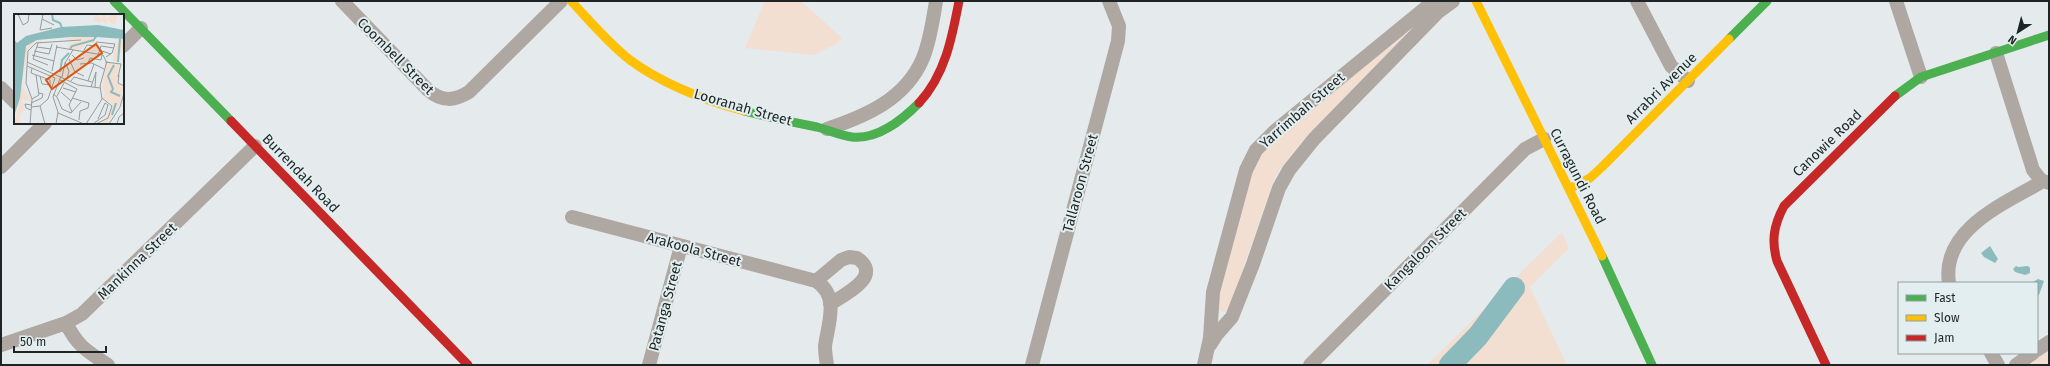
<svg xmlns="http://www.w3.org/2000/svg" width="2050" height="366" font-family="'Fira Sans',sans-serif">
	<rect width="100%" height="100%" fill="#e5ebec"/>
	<path fill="#f2dfd1" d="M765,1H801L842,38L836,44L813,55L745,48Z
		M1406,33L1404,37L1300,144L1280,169L1273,182L1231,304L1226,312L1219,311V298L1252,171L1263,148Z
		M1562,232L1569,248L1530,287L1567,365H1427Z
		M2049,351V365H2026Z"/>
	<path fill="#8bbbbd" d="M1990,246L1998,259L1995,263L1984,257L1981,253Z
		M2016,266L2018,267L2028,266L2030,268V273L2025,275L2015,272L2013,269Z
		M2038,279L2044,281L2039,295H2037V283H2031Z"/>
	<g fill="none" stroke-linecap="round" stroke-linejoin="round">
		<path stroke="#8bbbbd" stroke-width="22" d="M1450,365L1478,336L1514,288"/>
		<path stroke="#afa7a1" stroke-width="14" d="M342,1L428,90C442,102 454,101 469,92L561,1
			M1637,1L1671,66L1688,81
			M1896,1L1921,77
			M123,46L141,28
			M1996,53L2033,170L2041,180L2049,183
			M1,88L15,102
			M827,129C866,116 906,99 923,58C930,41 933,20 936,1
			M1,167L45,123
			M572,217L816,281C840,296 828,324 825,346C825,352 826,359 827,365
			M816,281L841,260L849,257L857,258C884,276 844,295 830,304
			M1949,283C1941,231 2001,205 2038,184L2041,180
			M66,323C78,347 87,351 108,365
			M1,345L66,323L82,314L255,146
			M1210,345L1217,334L1232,317L1253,264L1279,188L1289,170L1314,139L1438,12L1453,1
			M2037,350L2049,342
			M1991,353L1998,365
			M649,365L681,246
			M1032,365L1118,41L1119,26L1109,1
			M1204,365L1210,338L1213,292L1246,170L1256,150L1275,131L1434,1
			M1310,365L1513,161L1525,149L1544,139
			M2016,365L2033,353"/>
		<path stroke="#4caf50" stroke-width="9" d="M114,1L231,121
			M1729,39L1767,1
			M1895,96L1921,77L2049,35
			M744,111C768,117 792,122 817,127C829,130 840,136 852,137C878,140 902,120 919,103
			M1602,256L1652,365"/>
		<path stroke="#ffc107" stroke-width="9" d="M571,1C590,21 608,43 630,60C664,85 704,100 744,111
			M1476,1L1602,256
			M1569,189L1590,178L1602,167L1729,39"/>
		<path stroke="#c62828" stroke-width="9" d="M919,103C945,75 952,38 959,1
			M231,121L468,365
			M1826,365L1777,261C1771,240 1774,225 1784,206L1895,96"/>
	</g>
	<g text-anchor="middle" stroke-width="4" stroke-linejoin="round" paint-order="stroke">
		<g font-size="14" fill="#1f2424" stroke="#e2eeef">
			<text transform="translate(396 56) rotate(45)" y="5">Coombell Street</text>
			<text transform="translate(1661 88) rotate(-45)" y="5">Arrabri Avenue</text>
			<text transform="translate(743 107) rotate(16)" y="5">Looranah Street</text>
			<text transform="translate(1302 110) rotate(-41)" y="5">Yarrimbah Street</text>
			<text transform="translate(1827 143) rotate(-44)" y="5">Canowie Road</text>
			<text transform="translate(301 173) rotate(46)" y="5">Burrendah Road</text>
			<text transform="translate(1578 176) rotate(63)" y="5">Curragundi Road</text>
			<text transform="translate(1080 183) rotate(-75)" y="5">Tallaroon Street</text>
			<text transform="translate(694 249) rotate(15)" y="5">Arakoola Street</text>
			<text transform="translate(1425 249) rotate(-45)" y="5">Kangaloon Street</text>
			<text transform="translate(137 261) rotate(-44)" y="5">Mankinna Street</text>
			<text transform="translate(665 306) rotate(-75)" y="5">Patanga Street</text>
		</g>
	</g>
	<g transform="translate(14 14)">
		<rect width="110" height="110" fill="#e5ebec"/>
		<path d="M82,0L87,4L90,0L93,5L97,0H104L102,9L97,10L94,5L92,10L88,7L85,9L79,6ZM54,23H79L82,24L80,29H73L67,35L59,36L54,35L55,29L66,27H54ZM105,24L110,25V28L108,38L103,40V48L99,47V41ZM27,26L30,29H20L14,36L8,72L17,87L8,85L10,95L5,104L7,103L5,108L8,110H0L6,84L10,37L15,30ZM92,48L105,50L103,69L109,74L108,85L93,110L88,108L92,106L99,91L89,84L91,79L87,72H89Z" fill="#f2dfd1"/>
		<path d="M84,11L110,16V25L83,23L79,28L80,23H56L23,26L12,32L6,84L0,102V25L3,29L12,22L47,13Z" fill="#8bbbbd"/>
		<path fill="none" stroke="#8bbbbd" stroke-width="2" d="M38,0L39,6L46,9L48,14M56,35L58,32L80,26M104,48L106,25M100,51L94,62L99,75L97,78L106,82M46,58L48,46L55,39M98,101L102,89"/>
		<path fill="none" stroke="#969b9c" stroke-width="1" d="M4,0L9,11L14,8L15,0M29,0L26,16L38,14M28,5L40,11M82,28L101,30L98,39L92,43M24,29L19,45L34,51M110,32V69M23,33L37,35M42,33L89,41L92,47M85,36L97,40M20,37L35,40L38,30M69,38L73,31L81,32M18,41L40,47M58,41L63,46L70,44M84,41L87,32L100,34M55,45L61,58L70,62M13,48L64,71L86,74M51,48L55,57L53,65M91,48L107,50L104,63M74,49L76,44L87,46L88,41M66,50L78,49L90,55M13,52L41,64L34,85M18,54L17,59L36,66V70M38,57L43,31M105,61L104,69L110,72M26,62L28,70L37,71M48,63L51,49L59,36M46,66L63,75L55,91L58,98M57,67L60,63L78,68M74,67L80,50M77,73L82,58L81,73M49,74L62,78M47,78L57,87M39,80L43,83L48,95L57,99M43,82L50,69M58,84L75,89M18,85L25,81L22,61M17,89L28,84L29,80L25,79M26,92L31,110M17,93L26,92L34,85M17,96L12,94L11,90L17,91M44,99L70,110M57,99L67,88M84,105L91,89M65,106L66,97L74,94L75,89M16,110L18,85L12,69L14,37L22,29L67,26M42,110L44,98L39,83L47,62M72,110L88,85L86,72L93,47M79,110L91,101L94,91L91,89M82,110L94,104L98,92L88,84M95,110L106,93L110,79M103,110L105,103L110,99"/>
		<path fill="#de560d" fill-opacity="0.15" stroke="#de560d" stroke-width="2" d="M82,30L88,39L38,75L32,66Z"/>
		<rect width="110" height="110" fill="none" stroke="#1f2424" stroke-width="2"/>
	</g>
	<rect width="2050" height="366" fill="none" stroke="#1f2424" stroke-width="4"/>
	<rect x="1898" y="282" width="140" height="72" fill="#e2eeef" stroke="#949d9e"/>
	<rect x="1906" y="295" width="20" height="6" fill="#4caf50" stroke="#949d9e"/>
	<text x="1934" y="302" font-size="12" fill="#1f2424">Fast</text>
	<rect x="1906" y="315" width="20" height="6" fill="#ffc107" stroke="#949d9e"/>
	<text x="1934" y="322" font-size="12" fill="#1f2424">Slow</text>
	<rect x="1906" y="335" width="20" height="6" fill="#c62828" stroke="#949d9e"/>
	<text x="1934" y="342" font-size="12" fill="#1f2424">Jam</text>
	<g transform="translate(2018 32) rotate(216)" stroke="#e2eeef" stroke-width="3" paint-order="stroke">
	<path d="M0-3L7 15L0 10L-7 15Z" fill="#1f2424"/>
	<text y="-6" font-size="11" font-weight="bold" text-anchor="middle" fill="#1f2424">N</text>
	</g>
	<path d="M14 346v6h92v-6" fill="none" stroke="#1f2424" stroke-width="2"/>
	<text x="20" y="346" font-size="12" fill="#1f2424" stroke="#e2eeef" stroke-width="3" paint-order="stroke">50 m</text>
</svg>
